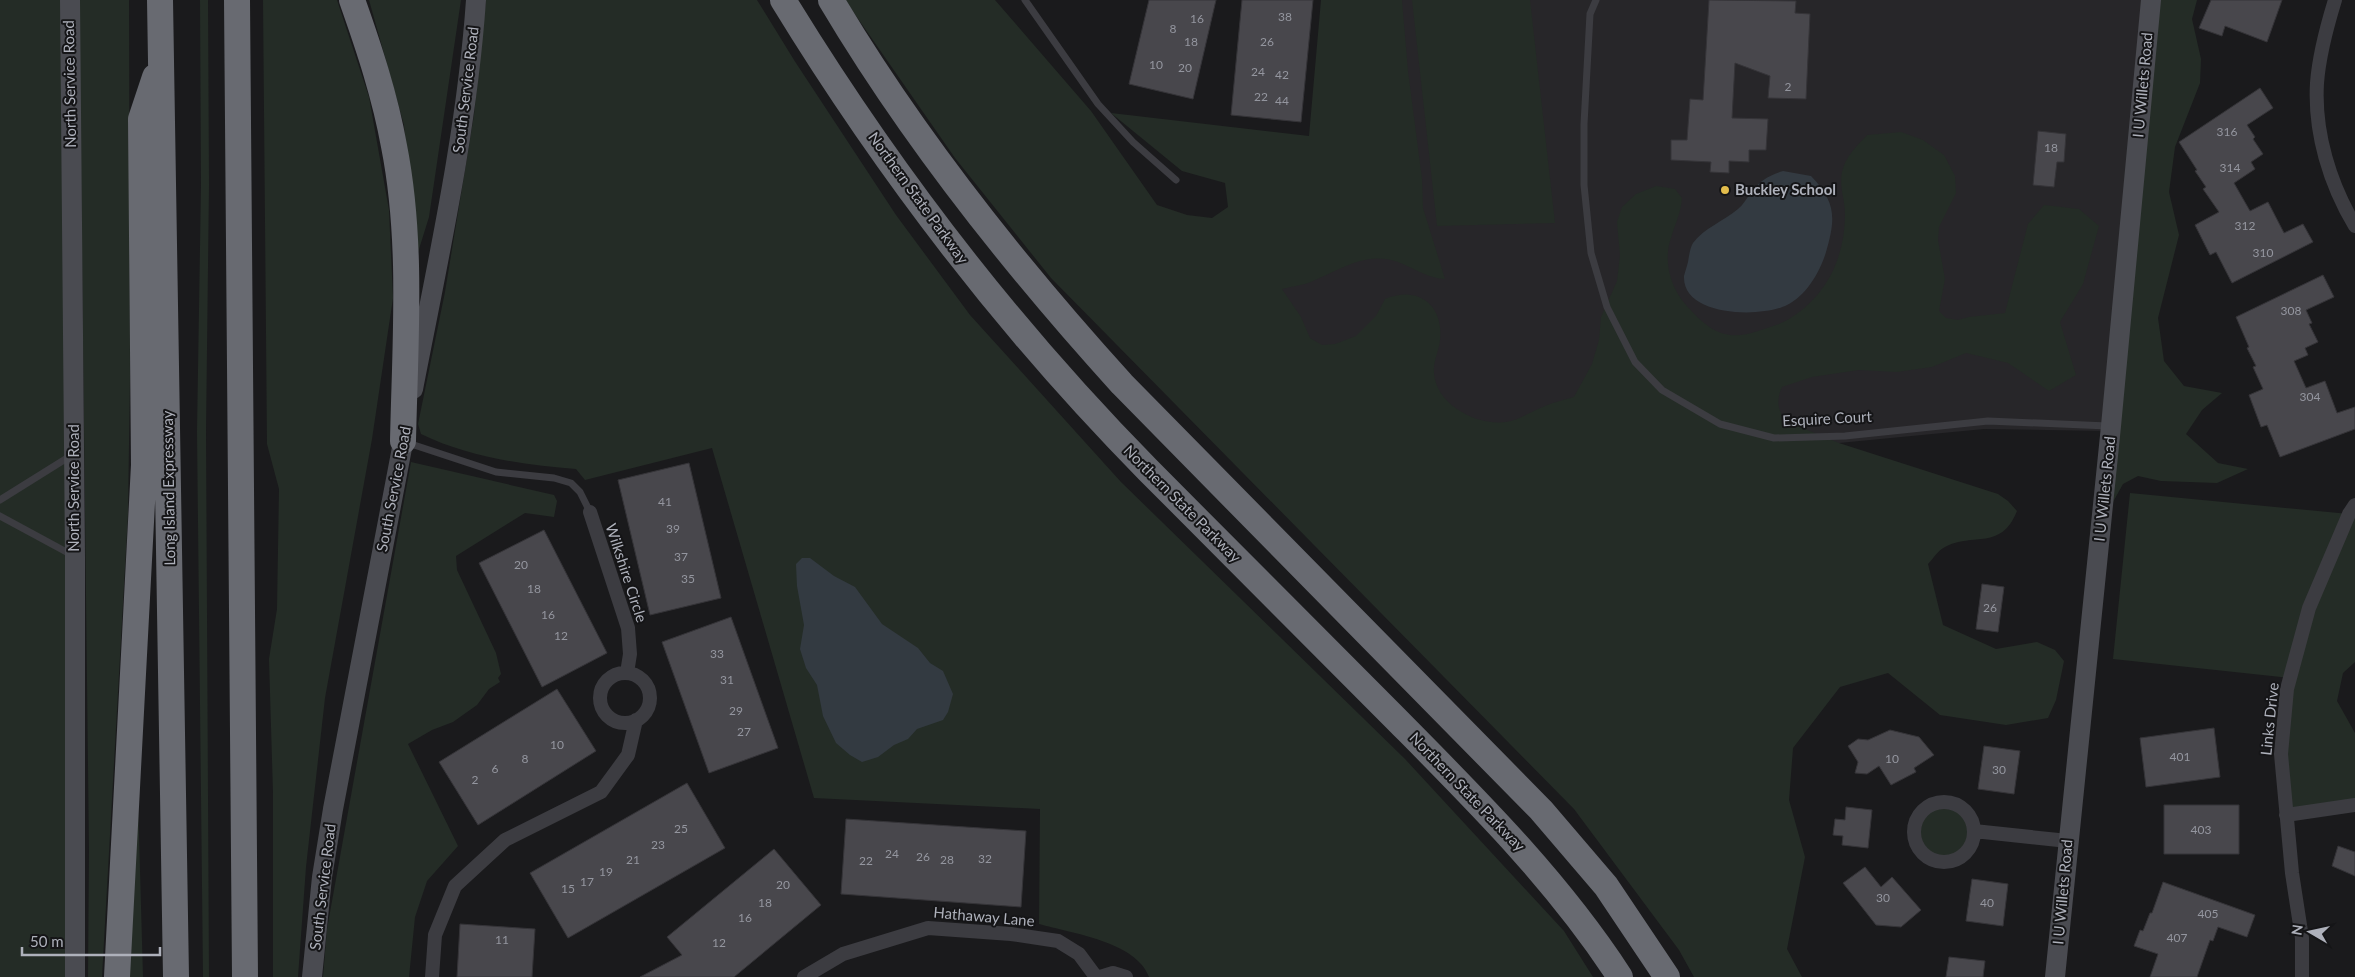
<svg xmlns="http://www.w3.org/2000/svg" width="2355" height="977" font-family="Lato,sans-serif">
	<rect width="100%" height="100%" fill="#1a1a1c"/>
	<path fill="#272629" d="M1321,0H2147L2105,431L1984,429L1839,443H1773L1499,432L1367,412L1252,299L1332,244Z"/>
	<path fill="#242c26" d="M0,0H70L75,977H0Z
		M79,0H129L130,376L128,514L102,977H88L89,851Z
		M200,0H208L209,185L206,432L209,977H203L197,432L201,185Z
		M263,0H337L369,97L389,210L393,298L372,439L325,698L306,867L298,977H273V793L269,659L277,609L279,489L267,444Z
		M369,0H461L429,217L415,262L404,125Z
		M486,0H757L794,60L896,215L970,315L1121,482L1405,759L1564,931L1593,977H1149C1137,942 1071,933 1039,924L1040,809L814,798L712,448L585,480L576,469C524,465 468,457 421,434L418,424L445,292L474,115Z
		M845,0H995L1091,111L1157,205L1187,215L1212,218L1228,207L1225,183L1182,171L1111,113L1309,136L1321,0H1402L1408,71L1422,179L1423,208L1445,279C1423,278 1407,262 1386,259C1356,255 1332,275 1305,284C1298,286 1289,287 1282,289L1301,317L1310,338L1322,345L1335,344L1356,336L1376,316L1385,299C1417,285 1444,304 1440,340C1439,351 1433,361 1434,373C1436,405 1477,426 1506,422C1519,420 1532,411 1545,406C1554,402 1564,400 1574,397L1592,364L1599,340L1601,317L1617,281L1620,255L1617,222L1622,207L1636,194L1656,186L1675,189L1682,198C1681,213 1675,224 1671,238C1663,260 1670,287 1686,305C1709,331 1726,343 1761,330C1770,327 1781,324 1789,319C1827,296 1845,257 1845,214C1845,199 1839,187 1842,172C1845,157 1857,146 1867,135L1901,132L1923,140L1944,155L1955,176L1956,193L1939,227L1938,240L1945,279L1939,311L1946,318L1958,320L1969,317L2005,313L2028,224L2044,205L2079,209L2099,226L2083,284L2060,322L2076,375L2049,391L2008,363L1966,353L1932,367L1897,372L1859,370L1812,377L1782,387C1776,400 1777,412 1788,422L1839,443L1998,494L2008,501L2017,511C2001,551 1974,532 1945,547C1938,550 1933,559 1928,564L1943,625L1996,649L2037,642L2055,650L2064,661L2056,700L2048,718L2006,725L1940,715L1888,673L1840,687L1793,748L1789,800L1805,857L1787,949L1802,977H1694L1679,950L1574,809L1051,278L955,158Z
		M1412,0H1530L1555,223L1437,226Z
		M2156,0H2197L2192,19L2201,59L2200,83L2175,147L2169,192L2179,235L2158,318L2164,361L2184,386L2222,393L2202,410L2186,434L2218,463L2248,469L2217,483L2161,481L2138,476L2123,484L2113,502Z
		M411,462L554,495L557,501L554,517L525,513L456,556L457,570L496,653L501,674L498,678L500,682L489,689L477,705L453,722L432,730L408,744L458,846L427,881L415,917L409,977H323L327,929Z
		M2130,493L2349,514L2355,505V662L2343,673L2337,701L2355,733V805L2286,815L2290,678L2113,659Z
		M137,763L143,977H125Z
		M1914 832a30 30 0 1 1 60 0a30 30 0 1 1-60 0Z"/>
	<path fill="#333a41" d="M1783,171L1811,176C1836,202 1836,218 1826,252C1820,272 1806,296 1787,305C1762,318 1682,317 1684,276C1685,272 1687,266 1688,262C1689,256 1690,248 1693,243C1704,228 1724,221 1738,209C1743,205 1746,199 1750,194C1759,181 1768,176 1783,171Z
		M802,558H810L834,576L855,587L882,624L918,648L930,663L943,671L953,694L948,712L943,720L917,729L908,739L894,745L878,757L862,762L850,755L836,743L823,716L817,685L806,668L800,649L804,625L797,586L796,564Z"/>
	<path fill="#48474c" stroke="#353438" d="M1149,0H1216L1193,99L1129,84Z
		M1242,0H1313L1301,122L1231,115Z
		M1709,0L1796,1L1795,13L1810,14L1806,99L1768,98L1770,76L1735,63L1732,118L1768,119L1766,150H1749V162L1729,161V173L1710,172L1711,162L1671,160V140H1687L1690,99L1703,100Z
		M2211,0H2282L2267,42L2225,26L2222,36L2199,28Z
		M2260,88L2273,108L2247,125L2255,137L2253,139L2263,154L2251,162L2255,169L2234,183L2250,211L2268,202L2284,233L2303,224L2313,242L2232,283L2216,252L2210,255L2195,225L2219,212L2203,189L2206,187L2195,171L2197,170L2179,142Z
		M2038,131L2066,134L2064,162H2057L2054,187L2033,185Z
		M2323,275L2334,297L2306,310L2312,323L2309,324L2318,342L2305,348L2308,355L2294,361L2306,388L2325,381L2337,413L2355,407V429L2280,457L2267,425L2261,427L2249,395L2263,389L2253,367L2256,366L2247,348L2249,347L2236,317Z
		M689,463L721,598L650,615L618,480Z
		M544,530L607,653L542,687L479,563Z
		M1982,584L2004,587L1998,632L1976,629Z
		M731,617L778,748L709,773L662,642Z
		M557,689L596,751L478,825L439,762Z
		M2214,728L2220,777L2146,787L2140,738Z
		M1890,730L1919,737L1934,755L1914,768L1916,772L1891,785L1879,766L1867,774L1855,773L1858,762L1848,746L1858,739L1868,740Z
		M1984,746L2020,751L2014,794L1978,789Z
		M687,783L725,848L568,938L530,873Z
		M2164,805H2239V854H2164Z
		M1846,807L1872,810L1868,848L1842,845L1843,836L1833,835L1835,819L1845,820Z
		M846,819L1026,831L1021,907L841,894Z
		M2338,846L2355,852V876L2332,866Z
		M774,849L821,905L734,977H640L682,955L667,937Z
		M1865,867L1881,887L1892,877L1921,910L1901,927L1876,925L1843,883Z
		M1972,879L2008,884L2003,926L1966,921Z
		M2163,882L2255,915L2247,937L2218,927L2213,941L2210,940L2197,977H2150L2158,954L2134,946L2140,930L2143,931L2150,913H2152Z
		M460,924L535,929L532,977H457Z
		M1949,957L1985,961L1983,977H1946Z"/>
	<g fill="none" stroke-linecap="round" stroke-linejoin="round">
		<path stroke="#3c3c41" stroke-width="7" d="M1025,0L1098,104L1133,142L1176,180
			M1596,0L1590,14L1584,124V185L1591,253L1607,307L1635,362L1662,390L1720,424L1774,438L1845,436L1988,421L2108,426
			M408,443L496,472L554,478L571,483L580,492L590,512
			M0,500L72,455
			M0,516L72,555"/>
		<path stroke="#3c3c41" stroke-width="14" d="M2335,0C2327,26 2319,56 2317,83C2314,133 2330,184 2355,226
			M590,512L628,628L630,654L627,673
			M600 698a25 25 0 1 1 50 0a25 25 0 1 1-50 0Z
			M1914 832a30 30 0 1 1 60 0a30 30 0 1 1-60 0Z
			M2286,815L2355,805
			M1974,831L2068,841
			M432,977L435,935L455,886L505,840L601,792L628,755L636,720
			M804,977L843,954L928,928L1011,934L1058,941L1079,954L1096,977
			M1100,977L1113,973L1126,977
			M2302,977V938L2292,873L2281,754L2287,689L2309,608L2349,514L2355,505"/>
		<path stroke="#4a4b51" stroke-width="20" d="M70,0L75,557V977
			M413,389C438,260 467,131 476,0
			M312,977L322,877L333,809L406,427
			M2055,977L2111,426L2151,0"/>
		<path stroke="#686a71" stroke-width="26" d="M160,0L176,977
			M237,0L245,977
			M352,0C369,48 385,96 394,146C413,242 405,343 403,441
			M783,0C887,170 1008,328 1148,470C1230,553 1313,635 1395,718C1476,800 1557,880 1620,977
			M831,0C913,138 1014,265 1122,384L1541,810L1606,886L1667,977
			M117,977L144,465L141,119L155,77"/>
	</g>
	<circle fill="#e3bd4c" stroke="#151517" stroke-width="2" cx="1725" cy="190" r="5"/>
	<g text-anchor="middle" stroke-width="4" stroke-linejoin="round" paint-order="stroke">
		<g font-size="12" fill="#94969f">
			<text x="1285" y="21">38</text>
			<text x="1197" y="23">16</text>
			<text x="1173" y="33">8</text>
			<text x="1191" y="46">18</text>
			<text x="1267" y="46">26</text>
			<text x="1156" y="69">10</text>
			<text x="1185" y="72">20</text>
			<text x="1258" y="76">24</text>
			<text x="1282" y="79">42</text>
			<text x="1788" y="91">2</text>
			<text x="1261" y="101">22</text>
			<text x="1282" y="105">44</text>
			<text x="2227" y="136">316</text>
			<text x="2051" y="152">18</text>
			<text x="2230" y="172">314</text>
			<text x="2245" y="230">312</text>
			<text x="2263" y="257">310</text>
			<text x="2291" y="315">308</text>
			<text x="2310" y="401">304</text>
			<text x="665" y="506">41</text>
			<text x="673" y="533">39</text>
			<text x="681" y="561">37</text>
			<text x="521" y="569">20</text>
			<text x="688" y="583">35</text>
			<text x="534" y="593">18</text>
			<text x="1990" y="612">26</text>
			<text x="548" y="619">16</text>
			<text x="561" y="640">12</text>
			<text x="717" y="658">33</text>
			<text x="727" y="684">31</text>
			<text x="736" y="715">29</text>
			<text x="744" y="736">27</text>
			<text x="557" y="749">10</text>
			<text x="2180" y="761">401</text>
			<text x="525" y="763">8</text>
			<text x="1892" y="763">10</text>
			<text x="495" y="773">6</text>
			<text x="1999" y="774">30</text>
			<text x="475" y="784">2</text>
			<text x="681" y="833">25</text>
			<text x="2201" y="834">403</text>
			<text x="658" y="849">23</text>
			<text x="892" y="858">24</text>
			<text x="923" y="861">26</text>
			<text x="985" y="863">32</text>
			<text x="633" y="864">21</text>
			<text x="947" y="864">28</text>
			<text x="866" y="865">22</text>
			<text x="606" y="876">19</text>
			<text x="587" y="886">17</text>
			<text x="783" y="889">20</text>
			<text x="568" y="893">15</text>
			<text x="1883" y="902">30</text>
			<text x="765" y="907">18</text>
			<text x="1987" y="907">40</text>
			<text x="2208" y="918">405</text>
			<text x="745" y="922">16</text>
			<text x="2177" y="942">407</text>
			<text x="502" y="944">11</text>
			<text x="719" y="947">12</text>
		</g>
		<g font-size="15" fill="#aeb1bb" stroke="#151517">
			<text transform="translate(70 84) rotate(-91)" y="5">North Service Road</text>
			<text transform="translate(2143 85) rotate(-85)" y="5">I U Willets Road</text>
			<text transform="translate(466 90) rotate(-83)" y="5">South Service Road</text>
			<text transform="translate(918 198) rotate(54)" y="5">Northern State Parkway</text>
			<text transform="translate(1827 419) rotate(-3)" y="5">Esquire Court</text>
			<text transform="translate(74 488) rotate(-90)" y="5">North Service Road</text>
			<text transform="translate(169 488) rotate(-91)" y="5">Long Island Expressway</text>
			<text transform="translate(394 489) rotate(-79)" y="5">South Service Road</text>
			<text transform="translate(2105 489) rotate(-84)" y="5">I U Willets Road</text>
			<text transform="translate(1182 504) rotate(45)" y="5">Northern State Parkway</text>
			<text transform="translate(626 573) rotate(72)" y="5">Wilkshire Circle</text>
			<text transform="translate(2270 719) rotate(-84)" y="5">Links Drive</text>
			<text transform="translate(1467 792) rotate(46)" y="5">Northern State Parkway</text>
			<text transform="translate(323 887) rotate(-83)" y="5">South Service Road</text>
			<text transform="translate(2063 892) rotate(-85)" y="5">I U Willets Road</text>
			<text transform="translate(984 917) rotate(5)" y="5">Hathaway Lane</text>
		</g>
		<g font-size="15" font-weight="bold" fill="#aeb1bb" stroke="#151517" text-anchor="start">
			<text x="1735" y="195">Buckley School</text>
		</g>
	</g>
	<g transform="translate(2310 932) rotate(279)" stroke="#151517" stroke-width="4" paint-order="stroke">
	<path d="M0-4L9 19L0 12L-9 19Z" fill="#aeb1bb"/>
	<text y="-8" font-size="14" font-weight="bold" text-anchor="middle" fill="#aeb1bb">N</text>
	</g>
	<path d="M22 947v8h138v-8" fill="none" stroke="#aeb1bb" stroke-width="2.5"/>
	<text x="30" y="947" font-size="15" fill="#aeb1bb" stroke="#151517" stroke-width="4" paint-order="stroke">50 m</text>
</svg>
